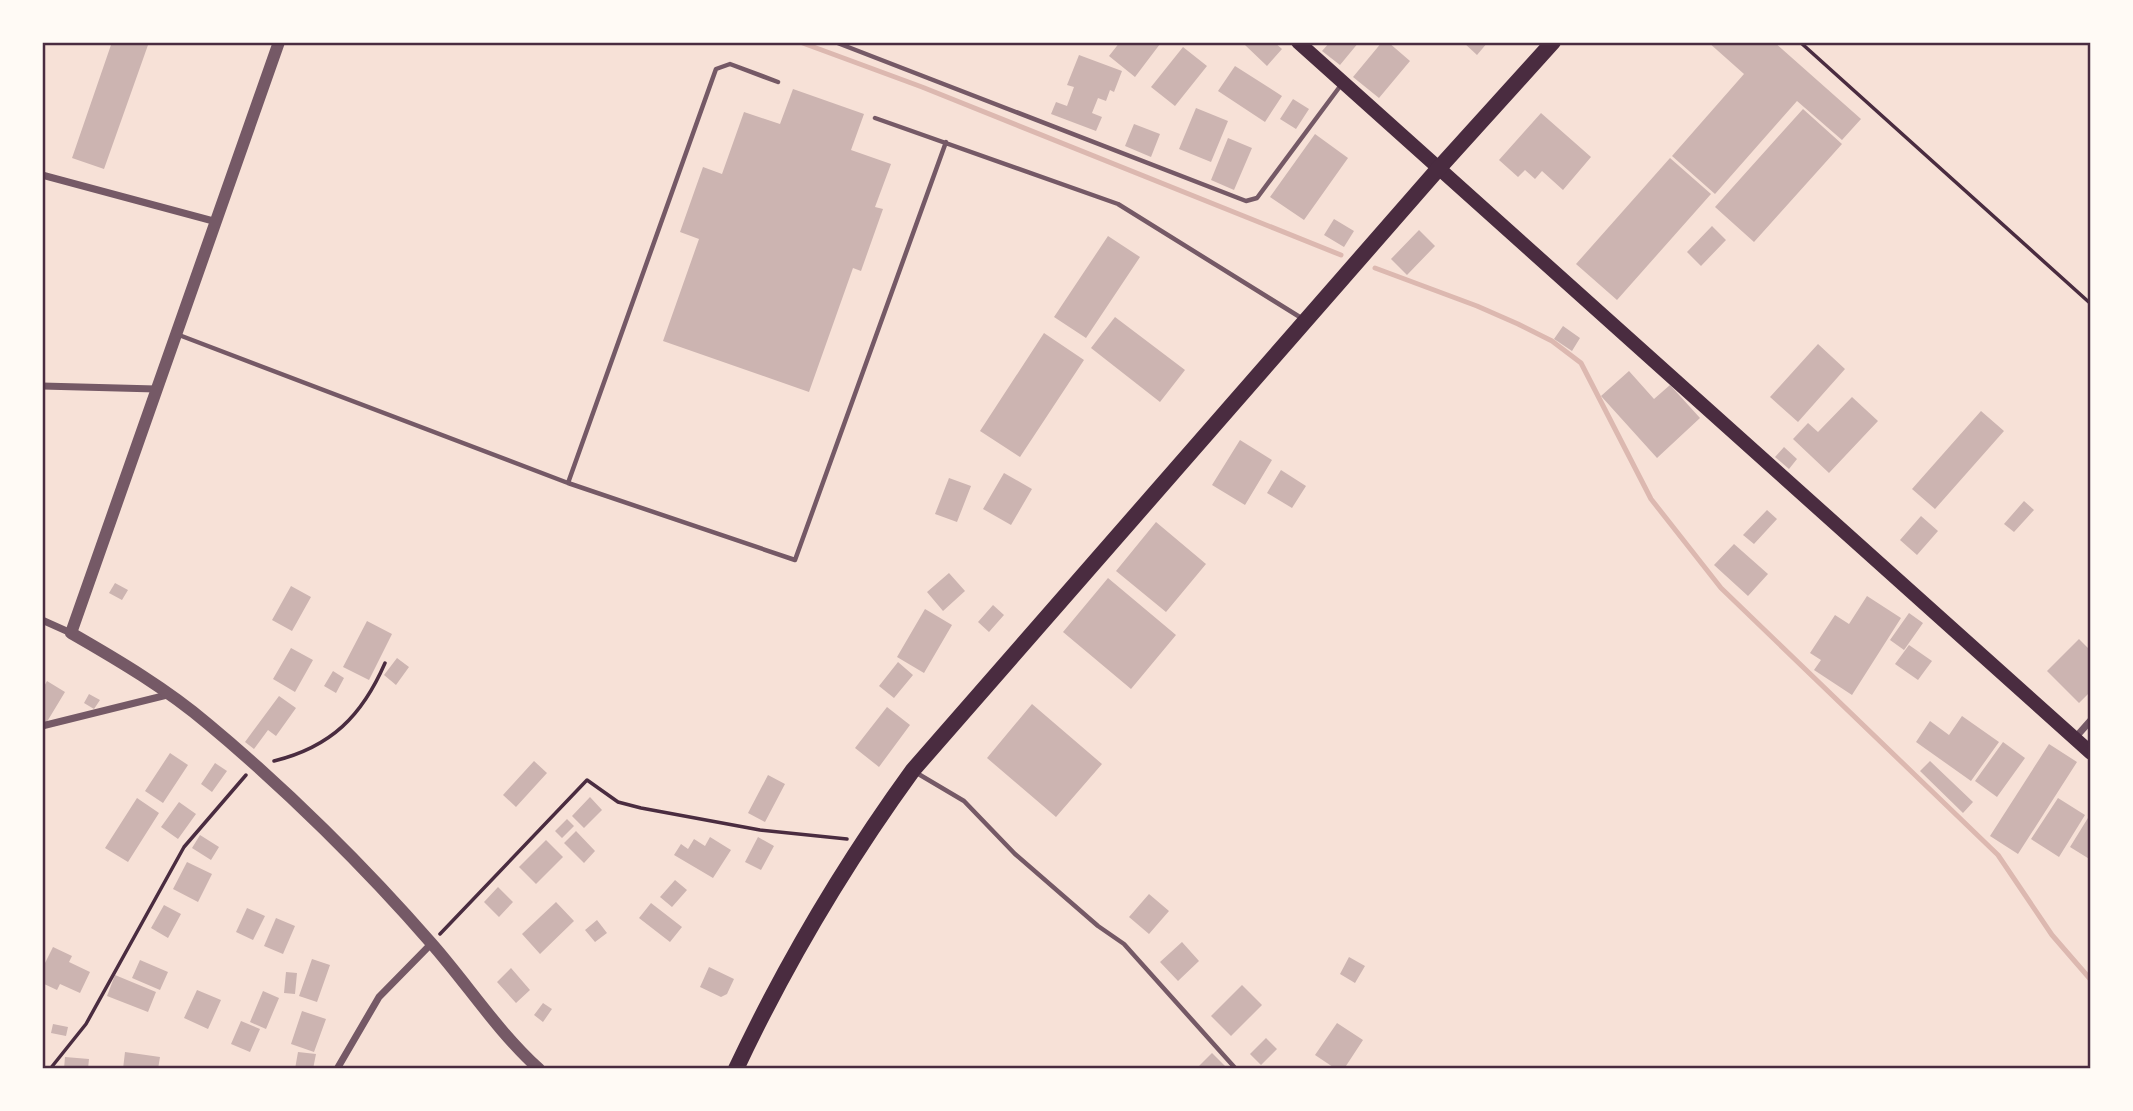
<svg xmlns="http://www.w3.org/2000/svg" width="2133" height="1111" font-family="Helvetica,sans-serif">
	<rect width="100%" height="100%" fill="#f7e1d7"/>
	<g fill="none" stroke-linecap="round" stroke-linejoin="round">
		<path stroke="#dcb8b0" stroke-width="5" d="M800,42L922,87L1341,255
			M1375,268L1477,306L1518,324L1552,341L1581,363L1651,499L1721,588L1998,855L2052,935L2091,980"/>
	</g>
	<path fill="#ccb4b1" d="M112,42L148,45L104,169L72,158Z
		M1120,42H1158L1160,44L1135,77L1109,56Z
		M1247,42H1274L1282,49L1267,66L1245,45Z
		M1330,42H1359L1340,65L1322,51Z
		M1382,42H1388L1410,61L1379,98L1353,77Z
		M1463,42H1488L1477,55Z
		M1708,42H1774L1861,119L1842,140L1797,101L1715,194L1672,156L1744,74Z
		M1183,47L1207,66L1175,106L1151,87Z
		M1079,55L1122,71L1114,92L1110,90L1106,101L1098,98L1092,113L1102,117L1096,131L1051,114L1056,102L1067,106L1074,87L1067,85Z
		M1235,66L1282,96L1265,122L1218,91Z
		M793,89L864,114L851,150L891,164L875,207L883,209L861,271L853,268L809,392L663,341L699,239L680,232L703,167L722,174L744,112L780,124Z
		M1293,99L1309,109L1296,129L1280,119Z
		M1196,108L1228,121L1211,162L1179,149Z
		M1803,109L1842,144L1754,242L1715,207Z
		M1541,113L1591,157L1563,190L1542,171L1535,179L1525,170L1518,177L1499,160Z
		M1134,124L1160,134L1151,157L1125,146Z
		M1315,134L1348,158L1304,220L1270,197Z
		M1228,138L1252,148L1234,190L1211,180Z
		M1670,158L1711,194L1617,300L1576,264Z
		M1334,219L1354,231L1344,247L1324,235Z
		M1712,226L1726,240L1701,266L1687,252Z
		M1419,230L1435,246L1407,275L1391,259Z
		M1108,236L1140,257L1086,338L1054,317Z
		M1115,317L1185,370L1160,402L1091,348Z
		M1563,326L1580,338L1572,351L1554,339Z
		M1044,333L1084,360L1020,457L980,431Z
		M1818,344L1845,369L1798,422L1770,397Z
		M1629,371L1654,399L1670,385L1700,418L1657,458L1601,396Z
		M1852,397L1878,421L1829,473L1793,439L1808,423L1818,432Z
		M1981,411L2004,431L1935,509L1912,489Z
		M1240,440L1272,460L1245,505L1212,485Z
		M1784,447L1797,459L1789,469L1775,457Z
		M1281,470L1306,486L1292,508L1267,493Z
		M1004,473L1032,489L1011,525L983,509Z
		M949,478L971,486L957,522L935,514Z
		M2024,501L2034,510L2014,532L2004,524Z
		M1767,510L1777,519L1754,544L1743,535Z
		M1921,516L1938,531L1917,555L1900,540Z
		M1156,522L1206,564L1166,612L1116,571Z
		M1734,544L1768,574L1748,596L1714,565Z
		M949,573L965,591L943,611L927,592Z
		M1108,578L1176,635L1131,689L1063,632Z
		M115,583L128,590L122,600L109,593Z
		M291,586L311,597L292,631L272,620Z
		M1867,596L1901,618L1852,695L1814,670L1821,660L1810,653L1835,615L1849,624Z
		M993,605L1004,615L989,632L978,622Z
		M925,609L952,625L924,673L897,657Z
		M1909,613L1923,623L1904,650L1890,640Z
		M367,621L392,634L369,680L343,667Z
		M2079,639L2091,651V691L2079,703L2047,671Z
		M1909,645L1932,661L1918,680L1895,664Z
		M291,648L313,660L295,692L273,679Z
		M397,658L409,667L396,685L384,675Z
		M898,662L913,675L894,698L879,686Z
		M333,671L344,678L336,693L324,686Z
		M47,681L65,692L45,725L42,723V690Z
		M89,694L100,700L94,709L84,703Z
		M279,696L296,708L276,736L268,730L254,749L245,742Z
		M1032,704L1102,764L1056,817L987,758Z
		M887,707L910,725L879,767L855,748Z
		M1962,716L1999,742L1971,781L1916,742L1930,721L1949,735Z
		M2003,742L2025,758L1997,797L1975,781Z
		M2049,744L2077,762L2018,854L1990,836Z
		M170,753L188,765L163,803L145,791Z
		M534,761L547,773L516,807L503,795Z
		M1930,761L1973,802L1963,813L1920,771Z
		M215,763L227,771L212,792L201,784Z
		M768,775L785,784L765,822L748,813Z
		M590,797L602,810L584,828L572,816Z
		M137,798L159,813L128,862L105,848Z
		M2058,798L2085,815L2059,857L2031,839Z
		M179,802L196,814L178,839L161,827Z
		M2091,813V860L2070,847Z
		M567,819L574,826L562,838L555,831Z
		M576,831L595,851L584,863L564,843Z
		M200,835L219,847L211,860L192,848Z
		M710,837L731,850L713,878L674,855L681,844L688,849L694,839L705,846Z
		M758,837L774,846L761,870L745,862Z
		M546,840L563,857L536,884L519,867Z
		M187,862L212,874L198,902L173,889Z
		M675,880L687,890L672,907L660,897Z
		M498,887L513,902L499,917L484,902Z
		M1149,894L1169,911L1149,934L1129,917Z
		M556,902L574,921L540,954L522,934Z
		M651,903L682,927L670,942L639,918Z
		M164,905L181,914L168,938L151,928Z
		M247,908L265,916L253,940L236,932Z
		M276,918L295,926L283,954L264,946Z
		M597,920L607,933L595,942L585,930Z
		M1182,942L1199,961L1178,981L1160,962Z
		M53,947L72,956L69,962L90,972L80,993L60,984L57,990L42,983V969Z
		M1349,957L1365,966L1355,983L1340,974Z
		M312,959L330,965L317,1002L299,996Z
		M140,960L168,972L160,990L132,978Z
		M709,967L734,979L727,994L721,997L700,987Z
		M511,968L530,990L516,1003L497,982Z
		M286,972L297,973L295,994L284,993Z
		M115,975L156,992L148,1012L107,996Z
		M1242,985L1262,1005L1231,1036L1211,1016Z
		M197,990L221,1000L208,1029L184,1018Z
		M263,991L279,998L266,1029L250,1022Z
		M543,1003L552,1009L543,1022L534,1015Z
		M302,1011L326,1019L314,1052L291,1044Z
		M241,1021L260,1029L250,1052L231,1044Z
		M1337,1023L1363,1040L1344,1069H1336L1315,1055Z
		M53,1024L68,1027L66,1036L51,1033Z
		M1266,1038L1277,1049L1261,1065L1250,1054Z
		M125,1052L160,1057L158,1069H123Z
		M298,1052L316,1054L313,1069H295Z
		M1212,1053L1228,1069H1196Z
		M65,1057L89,1059L88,1069H64Z"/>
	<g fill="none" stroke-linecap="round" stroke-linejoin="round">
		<path stroke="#4a2c40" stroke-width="3.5" d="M1800,42L2091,304
			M274,761C331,747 362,716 385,663
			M440,934L587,780L618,802L641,808L760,830L847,839
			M50,1069L86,1024L184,847L246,775"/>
		<path stroke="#755966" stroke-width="4.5" d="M835,42L1246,201L1257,198L1341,85
			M875,118L1118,204L1303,319
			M179,335L568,483L795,560L946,142
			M568,483L716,69L730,64L778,82
			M915,772L964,801L1015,854L1098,926L1124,944L1236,1069"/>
		<path stroke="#755966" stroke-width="7" d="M42,175L217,222
			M42,386L156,389
			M42,620L71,633
			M42,726L167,695
			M2075,738L2091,720
			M337,1069L379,997L432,943"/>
		<path stroke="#755966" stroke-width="12" d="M279,42L71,633C118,660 167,689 208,724C285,788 366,868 432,944C468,985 498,1032 539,1069"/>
		<path stroke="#4a2c40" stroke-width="14" d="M1298,42L2091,753"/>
		<path stroke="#4a2c40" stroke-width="16" d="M736,1069C786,963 844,865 913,770L1439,168L1553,42"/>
	</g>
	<rect width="2133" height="1111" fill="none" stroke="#fffaf5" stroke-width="88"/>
	<rect x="44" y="44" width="2045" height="1023" fill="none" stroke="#4a2c40" stroke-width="2.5"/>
</svg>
